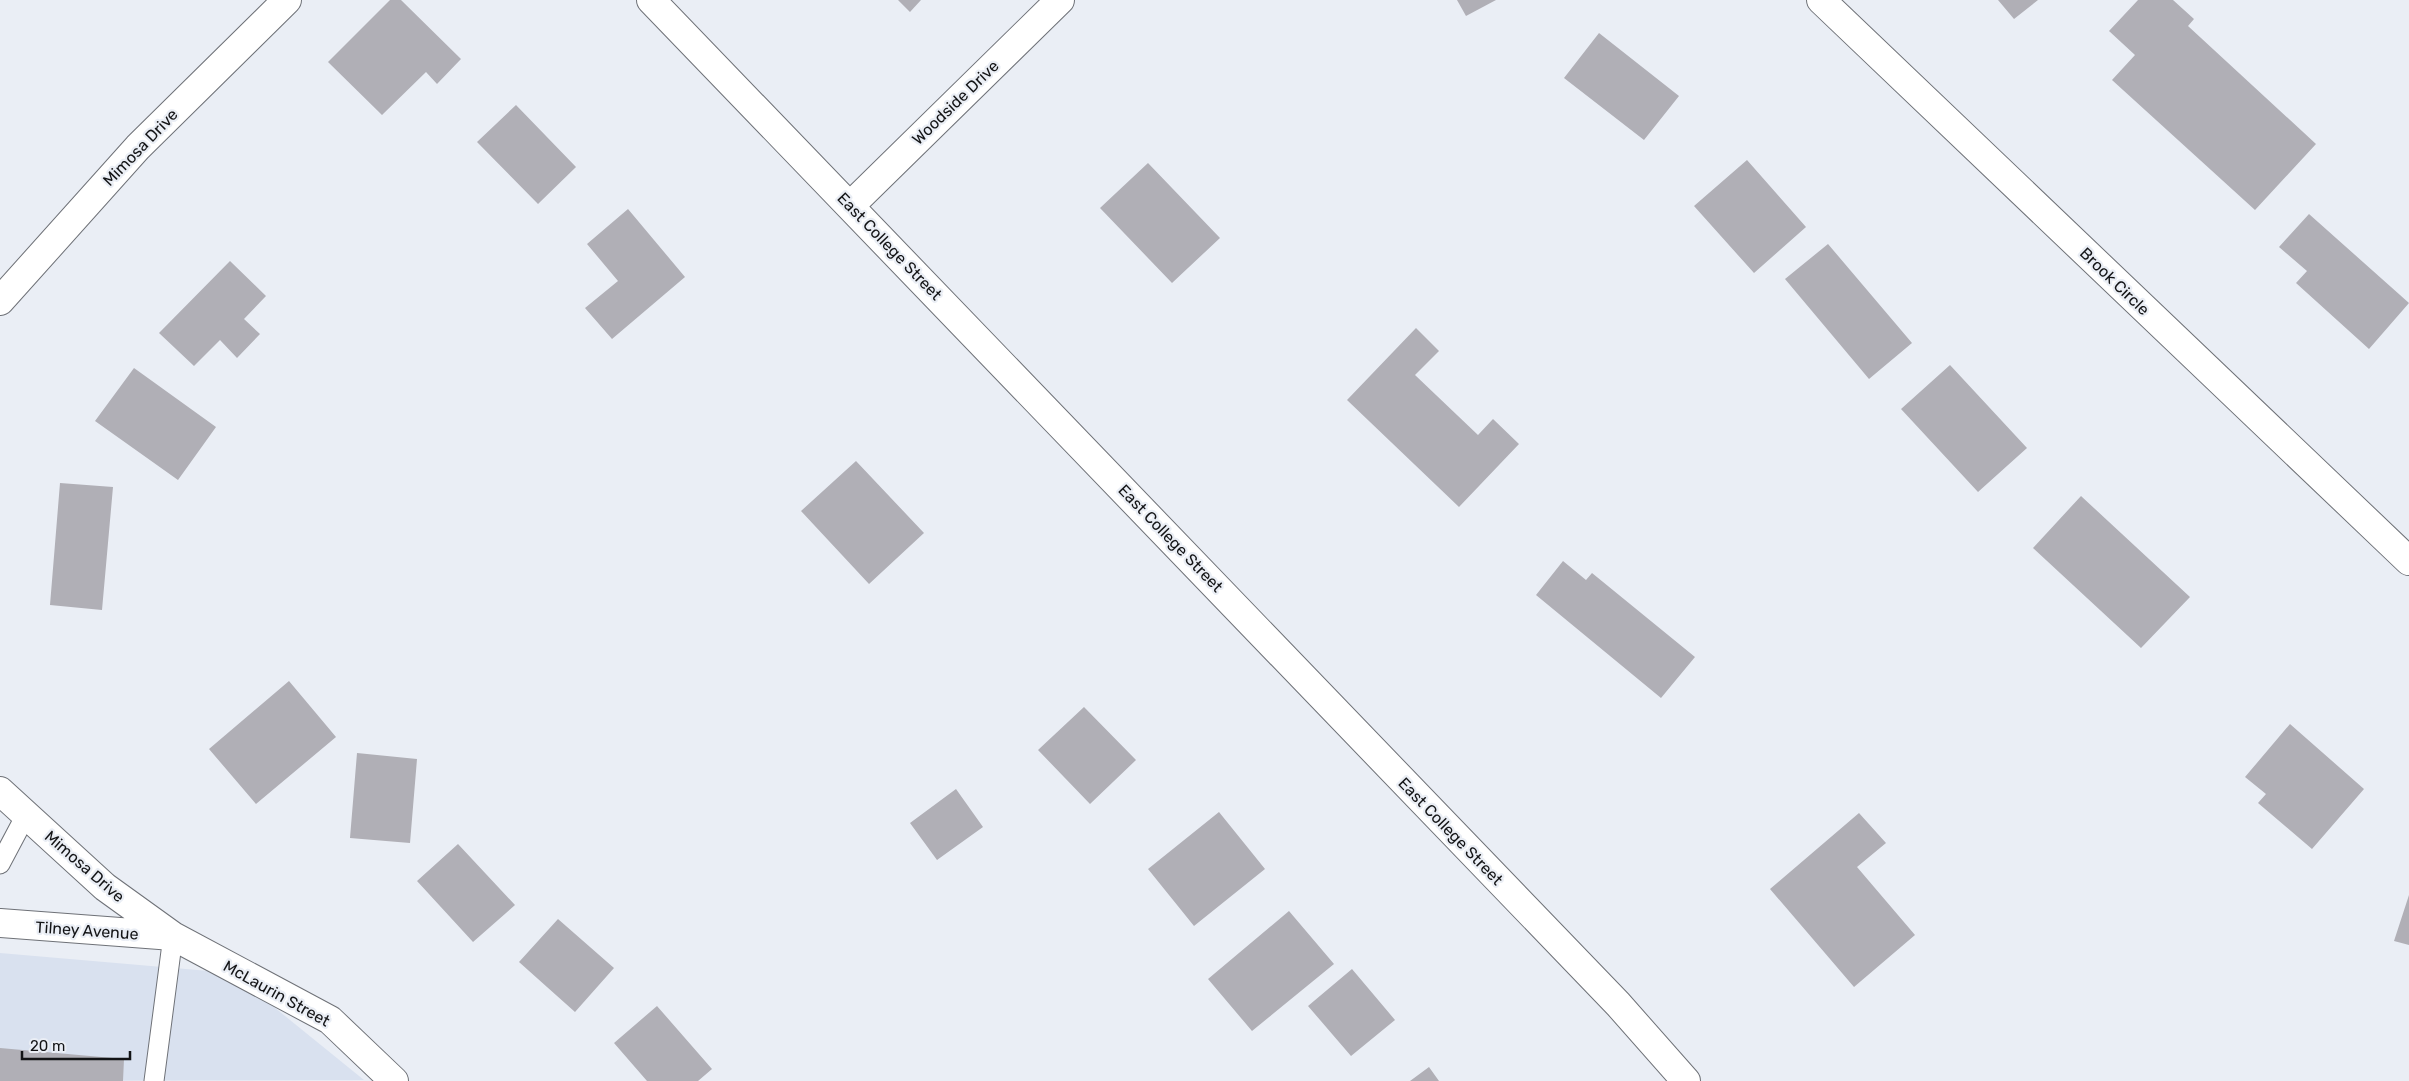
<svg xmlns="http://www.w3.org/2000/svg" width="2409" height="1081" font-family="Rubik,sans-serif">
	<rect width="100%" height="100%" fill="#eaeef5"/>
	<path fill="#d9e1ef" d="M0,953L232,973L364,1080L0,1081Z"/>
	<path fill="#b0afb6" d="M390,0H401L461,59L437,84L426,72L382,115L328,62Z
		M898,0H921L910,12Z
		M1457,0H1496L1466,16Z
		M1998,0H2038L2014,19Z
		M2138,0H2173L2194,19L2188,26L2316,144L2255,210L2112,80L2135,55L2109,31Z
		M1599,33L1679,96L1644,140L1564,78Z
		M516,105L576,167L538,204L477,142Z
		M1747,160L1806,227L1754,273L1694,206Z
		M1148,163L1220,238L1172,283L1100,208Z
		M628,209L685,277L612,339L585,308L618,281L587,244Z
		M2309,214L2409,303L2369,349L2296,283L2307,271L2279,247Z
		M1828,244L1912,343L1869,379L1785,279Z
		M230,261L266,296L244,319L260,334L237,358L220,340L194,366L159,333Z
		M1416,328L1439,351L1415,375L1478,435L1493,419L1519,444L1459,507L1347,400Z
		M1950,365L2027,448L1978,492L1901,409Z
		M134,368L216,427L178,480L95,421Z
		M856,461L924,533L869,584L801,511Z
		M60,483L113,487L102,610L50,605Z
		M2081,496L2190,597L2141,648L2033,548Z
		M1563,561L1586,580L1592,573L1695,657L1661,698L1536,595Z
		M289,681L336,737L256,804L209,749Z
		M1084,707L1136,760L1090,804L1038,750Z
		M2290,724L2364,789L2312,849L2258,803L2266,794L2245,777Z
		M357,753L417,759L410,843L350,838Z
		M956,789L983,827L937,860L910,823Z
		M1219,812L1265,869L1194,926L1148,869Z
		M1859,813L1886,843L1857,867L1915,935L1854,987L1770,889Z
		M458,844L515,905L473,942L417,881Z
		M2409,895V945L2394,941Z
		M1289,911L1334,964L1252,1031L1208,979Z
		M558,919L614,968L575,1012L519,962Z
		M1352,969L1395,1020L1351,1056L1308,1006Z
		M657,1006L712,1069L698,1081H647L614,1043Z
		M0,1048L124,1059L123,1081H0Z
		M1429,1067L1439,1081H1410Z"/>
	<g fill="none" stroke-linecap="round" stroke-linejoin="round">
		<g stroke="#6e7177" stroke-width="21">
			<path id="service" d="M0,864L26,815
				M154,1081L173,936"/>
		</g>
		<g stroke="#6e7177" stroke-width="30">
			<path id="minor" d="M651,0L1618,1004L1686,1081
				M1821,0L2409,561
				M851,205L1060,0
				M0,301L138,147L287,0
				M0,791L105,887L173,936L330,1020L394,1081
				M0,923L173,936"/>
		</g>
		<use href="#service" stroke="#fff" stroke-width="19"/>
		<use href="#minor" stroke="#fff" stroke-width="28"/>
	</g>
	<g text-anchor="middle" stroke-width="4.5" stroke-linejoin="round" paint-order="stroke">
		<g font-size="16" fill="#131416" stroke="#eaeef5">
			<text transform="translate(955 102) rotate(-44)" y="6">Woodside Drive</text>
			<text transform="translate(140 147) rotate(-46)" y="6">Mimosa Drive</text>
			<text transform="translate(890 246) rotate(46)" y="6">East College Street</text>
			<text transform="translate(2115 281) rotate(44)" y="6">Brook Circle</text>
			<text transform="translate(1171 538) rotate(46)" y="6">East College Street</text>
			<text transform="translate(1451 831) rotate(46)" y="6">East College Street</text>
			<text transform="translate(85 866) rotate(41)" y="6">Mimosa Drive</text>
			<text transform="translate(87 930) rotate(4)" y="6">Tilney Avenue</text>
			<text transform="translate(277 993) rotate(29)" y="6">McLaurin Street</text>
		</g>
	</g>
	<path d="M22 1051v8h108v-8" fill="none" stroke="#131416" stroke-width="2.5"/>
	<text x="30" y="1051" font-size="15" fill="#131416" stroke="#eaeef5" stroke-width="4" paint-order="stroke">20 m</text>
</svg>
